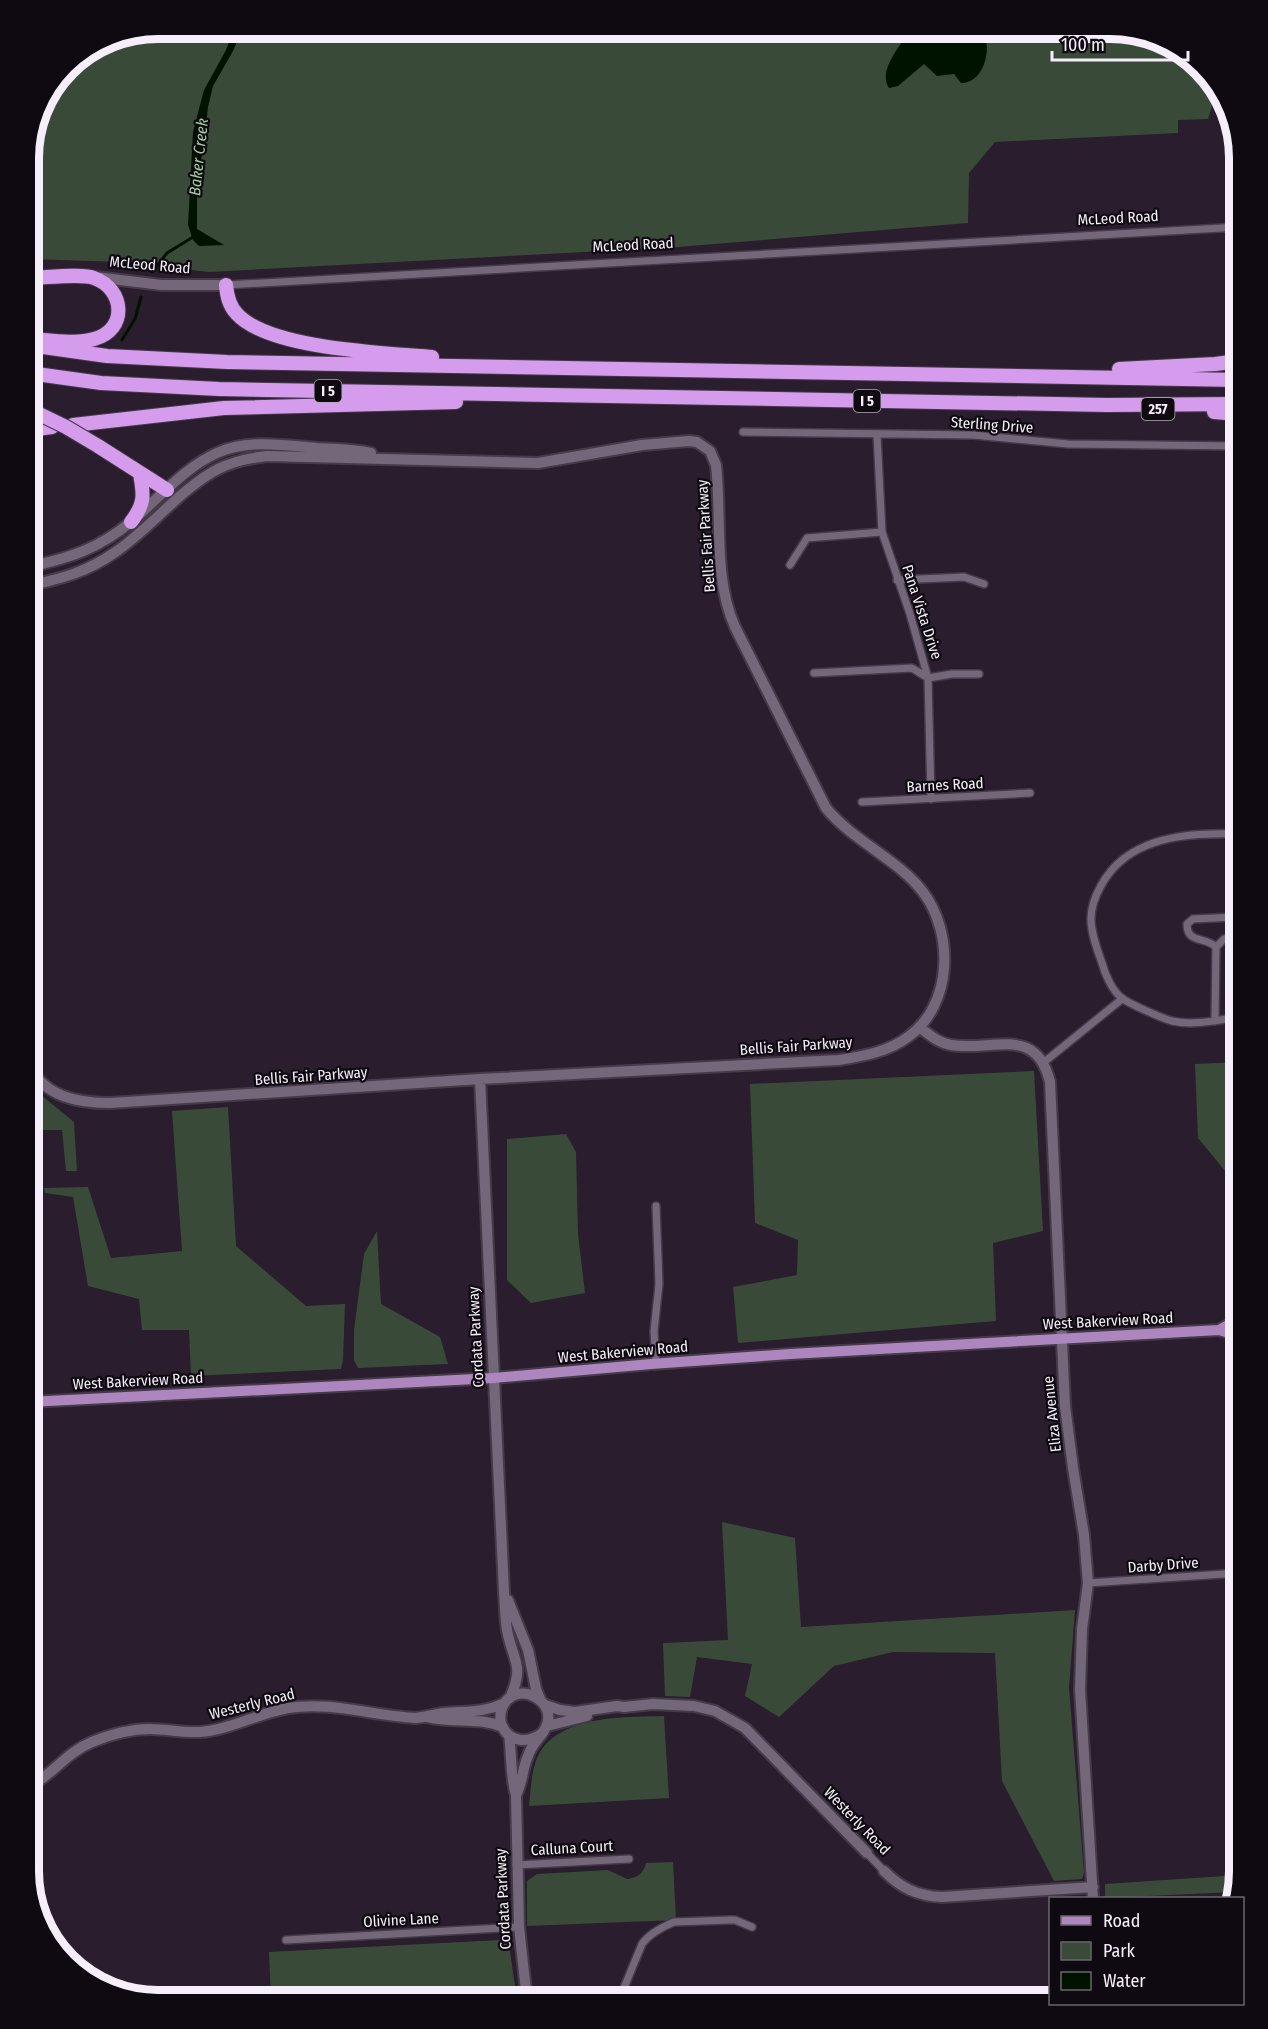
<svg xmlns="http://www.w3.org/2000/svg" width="1268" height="2029" font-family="'Fira Sans Condensed',sans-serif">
	<rect width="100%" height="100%" fill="#291d2e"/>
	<path fill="#3a4a39" d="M158,29H1119L1182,50L1215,88V97L1208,119L1178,120V133L995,142L969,173L968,223L678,247L209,272L123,262L29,259V150L38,108L67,66L109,38Z
		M1239,1062V1174L1226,1172L1198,1138L1195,1064Z
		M1034,1071L1043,1231L993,1243L996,1321L738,1343L733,1287L797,1275L798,1240L755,1223L750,1084Z
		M29,1085L74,1122L77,1171H66L62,1130H29Z
		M228,1107L236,1246L306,1306L345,1304L343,1360L341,1369L191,1376L189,1330H142L139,1299L88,1286L73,1197L45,1193L44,1188L88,1187L111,1258L182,1251L172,1111Z
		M566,1134L576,1152L578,1234L585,1293L531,1303L507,1280V1139Z
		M377,1231L381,1304L440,1337L448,1364L358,1368L354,1360V1330L364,1254Z
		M722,1522L795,1538L801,1627L1075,1610L1069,1688L1084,1873L1082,1879L1054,1881L1002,1781L995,1653L893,1652L834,1666L779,1717L745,1696L752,1664L697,1657L690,1697L665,1696L663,1643L728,1640Z
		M664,1716L669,1798L529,1806C531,1788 531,1768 540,1752C563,1715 627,1717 664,1716Z
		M673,1862L676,1920L527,1926V1881L537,1874L608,1870L627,1879C637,1878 644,1873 646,1863Z
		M1239,1875L1234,1892L1105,1898V1884Z
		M500,1940L509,1944L517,2000H271L269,1952Z"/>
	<path fill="#001200" d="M234,29H242L233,51L213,86L208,107L204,143L197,183V229L224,245L199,246L193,240L188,225L193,132L204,90L226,50Z
		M911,29H982C993,46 985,83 961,83L954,74L937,76L924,64L898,86L889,88C877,70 902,44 911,29Z"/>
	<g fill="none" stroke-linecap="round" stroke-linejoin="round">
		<path stroke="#001200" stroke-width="3" d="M152,272L167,253L193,237
			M122,340L135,319L141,297"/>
		<g stroke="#443a48" stroke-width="10">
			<path id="street" d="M226,285L1239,227
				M743,432L973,435L1068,444L1239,446
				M877,435L882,532L910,614L928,678L931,799
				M790,565L807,538L882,532
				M897,580L964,577L984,584
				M814,673L912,668L928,678L952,674H979
				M862,802L1030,793
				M1239,934L1224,939L1216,947C1205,936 1187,944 1187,924L1193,919L1235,917L1239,918
				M1239,1017C1218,1020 1193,1026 1172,1021C1164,1019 1127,1003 1122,998C1112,991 1105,974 1102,963C1097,949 1091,933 1091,919C1091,898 1106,873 1122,860C1154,834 1200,833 1239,834
				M1215,1021L1216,947
				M1043,1063L1122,999
				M656,1363L654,1331L659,1284L656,1206
				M1088,1583L1239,1573
				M867,1853L884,1871
				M516,1865L629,1859
				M286,1940L519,1927
				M619,2000L642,1944C649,1934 662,1927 674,1922L729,1920H735L752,1927"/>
		</g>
		<g stroke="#443a48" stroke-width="14">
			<path id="secondary" d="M95,277L162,285H226
				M29,567C69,558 99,549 132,521C158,499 185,467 217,453C248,439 284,445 317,448C335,449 353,449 371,453
				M919,1027C929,1034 938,1043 951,1045C992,1052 1036,1024 1050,1082L1065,1406L1073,1468L1084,1535L1088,1583L1082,1629L1080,1690L1093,1898
				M29,1066C46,1097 77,1103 110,1103L480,1079L839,1060C863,1056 888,1052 908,1037C953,1005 954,933 923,892C899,860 853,841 826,808L735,627C713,578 722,519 716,465L710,451L697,442L689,441L642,445L538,463L267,456C250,458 234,461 218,469C180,489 150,529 114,553C85,573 62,578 29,586
				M480,1079L504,1592C505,1605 505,1618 507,1630C513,1662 525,1664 510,1698
				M508,1600L528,1650L536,1689L540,1699
				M545,1705L560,1710L575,1712L617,1706L624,1707L653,1704L694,1706L715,1711L745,1728L867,1853
				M427,1717C453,1724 478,1716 503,1727
				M547,1726L587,1716
				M509,1735C512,1755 510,1776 516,1795L519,1927L527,2000
				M29,1787C52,1775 67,1752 92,1742C109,1735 131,1729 150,1729C166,1729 183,1733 200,1732C229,1730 259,1713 288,1708C331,1701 373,1716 416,1718C426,1717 434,1714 444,1713C467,1711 483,1713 505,1703
				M516,1795C523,1782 522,1769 528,1756C531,1745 540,1738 545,1729C561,1700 514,1678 502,1708C500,1714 500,1721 502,1726C510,1743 528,1743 541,1734
				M884,1871C901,1888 917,1896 942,1897L1093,1887"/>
		</g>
		<g stroke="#443a48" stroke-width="14">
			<path id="primary" d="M1219,1330L1239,1336
				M29,1402L494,1378L651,1364L790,1354L1219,1330L1234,1322H1239"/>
		</g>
		<g stroke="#443a48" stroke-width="16">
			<path id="highway" d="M29,278C44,278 82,273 94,278C125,289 128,330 94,339C78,344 59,341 43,340
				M226,285C227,296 229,306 237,314C269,349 384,353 432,357
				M29,345L107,356L227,362L1239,380
				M1119,369L1215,364L1239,361
				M29,373L101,383L219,389L1107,405L1239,404
				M1214,412L1239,414
				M73,425L224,408L456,402
				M29,430L52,427
				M98,446L167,490
				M131,522C145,504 144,495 140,474"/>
		</g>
		<use href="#street" stroke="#74677a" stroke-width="7"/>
		<use href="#secondary" stroke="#74677a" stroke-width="10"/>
		<use href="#primary" stroke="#ae86bf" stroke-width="10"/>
		<use href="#highway" stroke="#d59bed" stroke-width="14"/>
		<g stroke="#443a48" stroke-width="16" stroke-linecap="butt">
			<path id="highway-bridge" d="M29,409L66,427L98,446"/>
		</g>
		<use href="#highway-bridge" stroke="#d59bed" stroke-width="14"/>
	</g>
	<g text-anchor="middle" stroke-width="4.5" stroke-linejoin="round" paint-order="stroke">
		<g fill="#0f0a11" stroke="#b1aab4" stroke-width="1.5">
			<rect x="314.5" y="380" width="27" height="22" rx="4.5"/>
			<rect x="853.5" y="390" width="27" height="22" rx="4.5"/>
			<rect x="1141.5" y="398" width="33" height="22" rx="4.5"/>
		</g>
		<g font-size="14" font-weight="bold" fill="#f6eefa">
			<text x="328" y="396">I 5</text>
			<text x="867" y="406">I 5</text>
			<text x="1158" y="414">257</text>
		</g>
		<g font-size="15" fill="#f6eefa" stroke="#0f0a11">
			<text transform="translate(1118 218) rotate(-3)" y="5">McLeod Road</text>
			<text transform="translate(633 245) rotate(-3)" y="5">McLeod Road</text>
			<text transform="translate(150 265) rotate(5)" y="5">McLeod Road</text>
			<text transform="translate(992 425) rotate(4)" y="5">Sterling Drive</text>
			<text transform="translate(706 536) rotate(-94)" y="5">Bellis Fair Parkway</text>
			<text transform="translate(922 612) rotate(72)" y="5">Pana Vista Drive</text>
			<text transform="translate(945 785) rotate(-3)" y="5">Barnes Road</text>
			<text transform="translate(796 1046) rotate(-4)" y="5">Bellis Fair Parkway</text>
			<text transform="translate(311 1076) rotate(-4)" y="5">Bellis Fair Parkway</text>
			<text transform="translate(1108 1321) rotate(-3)" y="5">West Bakerview Road</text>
			<text transform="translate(476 1337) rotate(-93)" y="5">Cordata Parkway</text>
			<text transform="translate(623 1352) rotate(-5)" y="5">West Bakerview Road</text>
			<text transform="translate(138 1381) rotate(-3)" y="5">West Bakerview Road</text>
			<text transform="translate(1052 1414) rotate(-96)" y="5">Eliza Avenue</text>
			<text transform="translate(1163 1565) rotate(-4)" y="5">Darby Drive</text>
			<text transform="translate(252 1704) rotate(-14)" y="5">Westerly Road</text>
			<text transform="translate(857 1821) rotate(46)" y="5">Westerly Road</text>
			<text transform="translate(572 1848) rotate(-3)" y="5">Calluna Court</text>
			<text transform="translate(503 1899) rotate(-93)" y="5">Cordata Parkway</text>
			<text transform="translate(401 1920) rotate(-3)" y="5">Olivine Lane</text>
		</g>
		<g font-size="16" font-style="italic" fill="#a1d09d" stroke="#0f0a11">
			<text transform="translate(198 157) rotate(-84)" y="6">Baker Creek</text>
		</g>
	</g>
	<path d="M0 0H1268V2029H0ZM158 39H1110A119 119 0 0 1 1229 158V1871A119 119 0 0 1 1110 1990H158A119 119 0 0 1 39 1871V158A119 119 0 0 1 158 39Z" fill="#0f0a11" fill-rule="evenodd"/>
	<path fill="none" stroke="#f6eefa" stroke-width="8" d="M158 39H1110A119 119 0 0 1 1229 158V1871A119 119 0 0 1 1110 1990H158A119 119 0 0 1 39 1871V158A119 119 0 0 1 158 39Z"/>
	<rect x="1049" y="1897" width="195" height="108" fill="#0f0a11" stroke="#6b656e" stroke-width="1.5"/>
	<rect x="1061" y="1916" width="30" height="9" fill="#ae86bf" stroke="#6b656e" stroke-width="1.5"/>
	<text x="1103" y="1927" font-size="18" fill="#f6eefa">Road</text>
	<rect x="1061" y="1942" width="30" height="18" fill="#3a4a39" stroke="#6b656e" stroke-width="1.5"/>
	<text x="1103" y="1957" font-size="18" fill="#f6eefa">Park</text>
	<rect x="1061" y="1972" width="30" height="18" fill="#001200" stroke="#6b656e" stroke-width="1.5"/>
	<text x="1103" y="1987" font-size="18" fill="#f6eefa">Water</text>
	<path d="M1052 51v9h136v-9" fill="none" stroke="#f6eefa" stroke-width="3"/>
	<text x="1061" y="51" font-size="18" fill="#f6eefa" stroke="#0f0a11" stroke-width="4.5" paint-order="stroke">100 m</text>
</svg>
